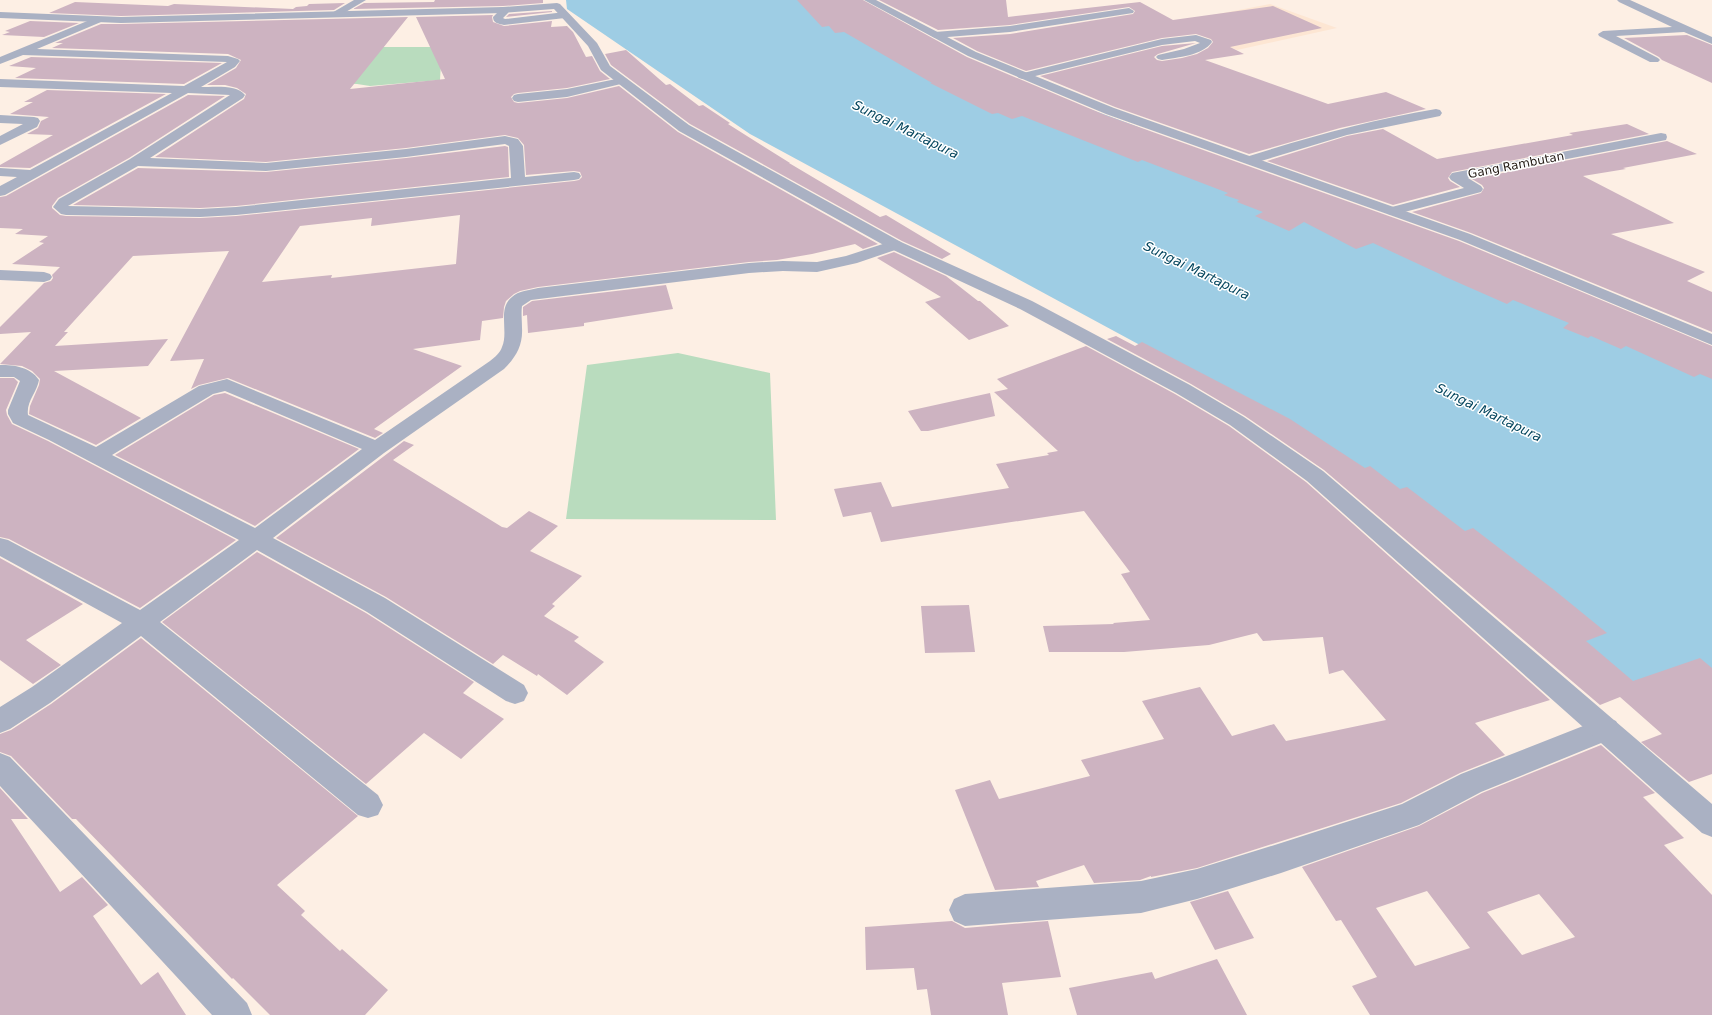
<svg xmlns="http://www.w3.org/2000/svg" width="1712" height="1015" font-family="'DejaVu Sans',sans-serif">
	<rect width="100%" height="100%" fill="#fdefe4"/>
	<path fill="#fde6d3" d="M1270,4L1337,28L1237,50L1171,23Z"/>
	<path fill="#b9dcbe" d="M359,47H433L441,62L440,80L370,86L357,84L285,81Z
		M678,353L770,373L776,520L566,519L587,365Z"/>
	<path fill="#9ecde4" d="M566,0H856L959,61L1133,125L1712,354V750L1370,482L1175,364L750,134L567,9Z"/>
	<path fill="#cdb3c1" fill-rule="evenodd" d="M435,0H543V3L503,6L353,9L364,3L434,2Z
		M797,0H863L967,57L1105,115L1459,241L1712,346V379L1700,374L1694,377L1626,346L1621,349L1591,336L1588,338L1563,328L1569,323L1513,300L1507,304L1441,275H1442L1373,243L1356,249L1304,222L1289,231L1255,216L1263,212L1237,202L1239,200L1224,195L1228,193L1142,160L1138,162L1022,116L1012,119L998,113L992,114L930,83H932L844,32L835,33L829,26L822,27Z
		M879,0H1006L1008,17L1140,2L1173,20L1273,6L1322,28L1230,47L1244,54L1205,60L1328,104L1386,92L1426,109L1340,128L1249,154L1115,107L1040,76L1162,46L1196,43L1158,54L1154,57L1157,60L1162,61L1182,58L1197,54L1208,48L1213,42L1211,39L1196,34L1162,38L1026,71L977,51L953,38L1010,34L1133,14L1135,11L1129,7L1010,25L938,30Z
		M75,2L168,6L174,4L293,9L296,7L307,6L309,4L345,3L334,10L121,16L49,13Z
		M552,11V12L506,17L509,14Z
		M493,15L492,17L493,22L504,26L552,21L551,27L567,26L573,32L586,57L592,56L600,71L610,79L567,88L518,93L514,94L511,97L514,102L518,103L567,98L619,86L678,132L878,244L863,249L855,244L812,254L777,260L749,262L538,287L520,291L514,294L506,301L504,307L503,318L482,321L480,340L413,349L462,366L374,429L383,433L375,438L228,378L199,385L191,389L204,359L170,361L229,251L133,256L64,332H68L55,346L168,339L148,366L54,371L141,418L96,445L29,414L30,406L39,385L40,379L32,371L22,366L0,364L31,332L0,334V327L44,283L51,281L53,278L52,275L60,267L12,264L44,243L39,242L48,236L15,234L23,229L0,228V197L6,196L188,95L225,96L129,158L58,198L52,206V208L60,215L66,216L200,218L236,216L574,181L579,180L582,177L580,172L574,171L526,175L524,145L518,138L505,135L406,148L266,162L155,157L244,99L246,94L237,88L225,85H207L236,68L241,60L228,54L52,48L63,43H55L101,24H121L408,17L350,89L445,79L416,17ZM460,215L456,264L331,278L332,275L262,282L300,226L372,218L371,226Z
		M30,21L79,23L44,37L2,35L10,32L5,31Z
		M1687,35L1712,45V83L1662,60L1659,57L1624,38Z
		M626,50L666,85L670,84L699,106L703,105L730,123L728,124L790,163H789L880,217L886,215L951,254L942,259L902,241L690,124L611,65L605,54Z
		M31,57L222,63L184,84L15,78L36,68L9,66Z
		M47,90L166,94L30,168L0,167V165L53,135L27,134L38,128L41,121L49,117L10,114L33,102H24Z
		M1627,124L1649,134L1452,172L1448,178L1450,181L1460,187L1393,205L1267,161L1347,136L1383,129L1437,159L1573,135L1569,133Z
		M1667,141L1697,154L1623,168L1626,169L1583,176L1674,223L1611,234L1705,272L1687,281L1712,292V332L1471,233L1412,212L1481,193L1484,188L1482,185L1472,179Z
		M505,146L508,147L509,177L236,206L200,208L73,205L138,168L266,172L406,158Z
		M894,252L946,276L978,301H980L1009,326L969,340L925,302L941,297L877,258Z
		M666,285L673,309L584,323V326L528,333L527,315L523,316V307L532,301Z
		M1116,336L1135,346L1142,342L1290,419L1365,468L1370,466L1400,489L1407,487L1465,531L1473,528L1553,589L1607,633L1586,641L1633,681L1700,658L1712,668V774L1689,782L1641,742L1662,734L1620,697L1600,705L1324,470L1245,416L1191,384L1107,339Z
		M1086,346L1175,394L1229,426L1306,482L1550,700L1475,723L1505,755L1460,773L1401,803L1197,868L1151,877V876L1140,880L1094,883L1084,865L1036,881L1039,887L995,890L955,790L990,780L999,799L1090,776L1081,760L1164,739L1142,701L1200,687L1232,736L1274,724L1286,741L1386,720L1343,670L1329,674L1323,637L1263,641L1257,633L1209,645L1124,652H1049L1043,626L1114,624L1113,623L1150,620L1121,574L1130,572L1084,511L881,542L871,512L843,517L834,489L881,482L892,507L1009,488L996,464L1049,455L1047,453L1058,451L994,392L1008,389L997,379Z
		M0,378H14L18,382L6,410L7,415L12,424L48,441L236,540L140,608L9,539L0,537Z
		M225,393L359,449L255,526L115,455L214,395Z
		M990,393L995,416L928,431H921L908,411Z
		M404,441L414,445L393,460L502,527L507,528L529,511L558,526L530,551L582,576L552,604L555,606L544,616L579,637L574,641L604,662L567,695L538,674L537,676L503,655L493,664L386,597L276,538Z
		M257,552L366,613L474,682L463,693L504,719L461,759L424,733L366,784L162,622Z
		M0,558L83,604L26,640L61,665L33,684L0,660Z
		M969,605L975,652L925,653L921,606Z
		M141,638L358,816L277,885L305,911L301,915L340,951L342,949L388,990L365,1015H270L233,978L232,979L76,819H72L11,756L0,752V734L11,730L51,704Z
		M1601,745L1655,793L1643,797L1684,838L1664,845L1712,895V1015H1370L1352,986L1377,977L1341,920L1336,921L1302,867L1419,826L1482,793ZM1427,891L1470,948L1415,966L1376,908ZM1539,894L1575,937L1522,955L1487,912Z
		M0,788L28,819H11L60,892L82,877L108,905L93,916L141,985L158,972L186,1015H0Z
		M1228,891L1254,938L1215,950L1190,902Z
		M952,921L965,928L1048,921L1061,977L1002,983L1008,1015H931L927,989L917,990L914,968L866,970L865,927Z
		M1217,959L1247,1015H1077L1069,988L1152,972L1155,979Z"/>
	<g fill="none" stroke-linecap="round" stroke-linejoin="round">
		<path fill="#aab1c3" fill-rule="evenodd" d="M354,0H366L339,16L335,17L330,14Z
			M1617,0H1630L1712,37V44L1684,32L1616,36L1658,58L1660,60L1658,62H1650L1599,36L1598,34L1603,31L1672,27L1619,2Z
			M503,7L508,10V13L503,18L505,19L565,12L570,15L565,18L504,25C499,24 493,23 493,17L498,12L499,8Z
			M1129,8L1134,11L1133,13L1010,32L935,38L930,35L935,32L1010,26Z
			M97,17L101,18L102,20L101,22L37,49L228,56L238,59L240,61L235,67L201,87C213,87 237,84 245,95L243,98L150,158L266,163L406,149L505,136L518,139L523,146L525,177L574,172L579,173L581,176L579,179L574,180L236,215L200,217L66,215L61,214L53,207L59,199L130,159L230,95L188,93L5,195L0,196V186L17,177L0,176V168L30,170L172,93L0,87V79L184,86L227,62L23,55L0,64V57ZM505,144L509,146L511,178L236,207L200,209L68,206L138,166L266,171L406,157Z
			M1196,35L1211,40L1212,42C1202,56 1178,57 1162,60L1158,59L1156,57L1158,55L1184,49L1200,43L1195,41L1162,45L1023,79L1019,78L1017,76L1019,74L1162,39Z
			M621,78L625,79L627,81L625,83L567,97L518,102L514,101L512,98L514,95L518,94L567,89Z
			M1436,109L1440,110L1442,113L1440,116L1347,135L1251,164L1246,163L1244,160L1246,157C1309,137 1371,120 1436,109Z
			M0,115L34,117L38,118L40,121L37,127L0,145V136L23,124L0,123Z
			M1661,133L1666,134L1667,137L1666,140L1468,178L1481,186L1483,189L1481,192L1393,215L1388,214L1386,211L1388,208L1464,188L1451,180L1449,177L1452,173Z
			M895,240L901,242L903,245L901,248L857,263L817,272L783,271L749,273L531,300L522,306C521,313 522,320 522,328C523,345 516,357 504,369L384,453L273,538L385,598L524,685L528,693L524,701L515,704L506,701L367,612L257,550L160,622L378,795L383,805L378,815L368,818L358,815L141,636L50,703L10,729L0,733V707L32,687L122,623L0,556V538L8,540L140,610L239,540L49,440L13,423L8,414V410L20,381L14,377H0V365C15,365 30,367 39,380C37,392 26,402 28,415L96,447L199,386L227,379L375,440L490,361C495,357 500,353 502,347C509,331 497,309 512,297C518,291 530,290 538,288L749,263L783,261L817,262L846,256ZM225,391L362,449L255,528L112,455L213,394Z
			M0,270L44,272L50,274L52,277L50,280L44,282L0,280Z
			M1606,717L1616,721L1620,729L1616,737L1481,792L1419,825L1281,873L1197,899L1141,913L965,926L954,921L949,910L954,899L965,894L1141,881L1197,869L1281,843L1402,804L1461,774Z
			M0,753L10,757L247,1003L252,1015H212L0,786Z"/>
		<path fill="#aab1c3" fill-rule="evenodd" d="M864,0H876L976,52L1114,108L1470,234L1712,334V345L1460,240L1106,114L968,56Z
			M557,3L560,4L597,43L610,66L689,125L901,242L1032,301L1190,385L1244,417L1323,471L1712,804V837L1702,833L1307,481L1230,425L1176,393L1020,309L889,248L679,131L601,70L588,46L554,9L503,13L121,23L0,18V12L121,17L503,7Z"/>
	</g>
	<g text-anchor="middle" stroke-width="3" stroke-linejoin="round" paint-order="stroke">
		<g font-size="12" fill="#201812" stroke="#fff">
			<text transform="translate(1516 165) rotate(-11)" y="4">Gang Rambutan</text>
		</g>
		<g font-size="13" font-style="italic" fill="#05465e" stroke="#fff">
			<text transform="translate(906 129) rotate(26)" y="5">Sungai Martapura</text>
			<text transform="translate(1197 270) rotate(26)" y="5">Sungai Martapura</text>
			<text transform="translate(1489 412) rotate(26)" y="5">Sungai Martapura</text>
		</g>
	</g>
</svg>
